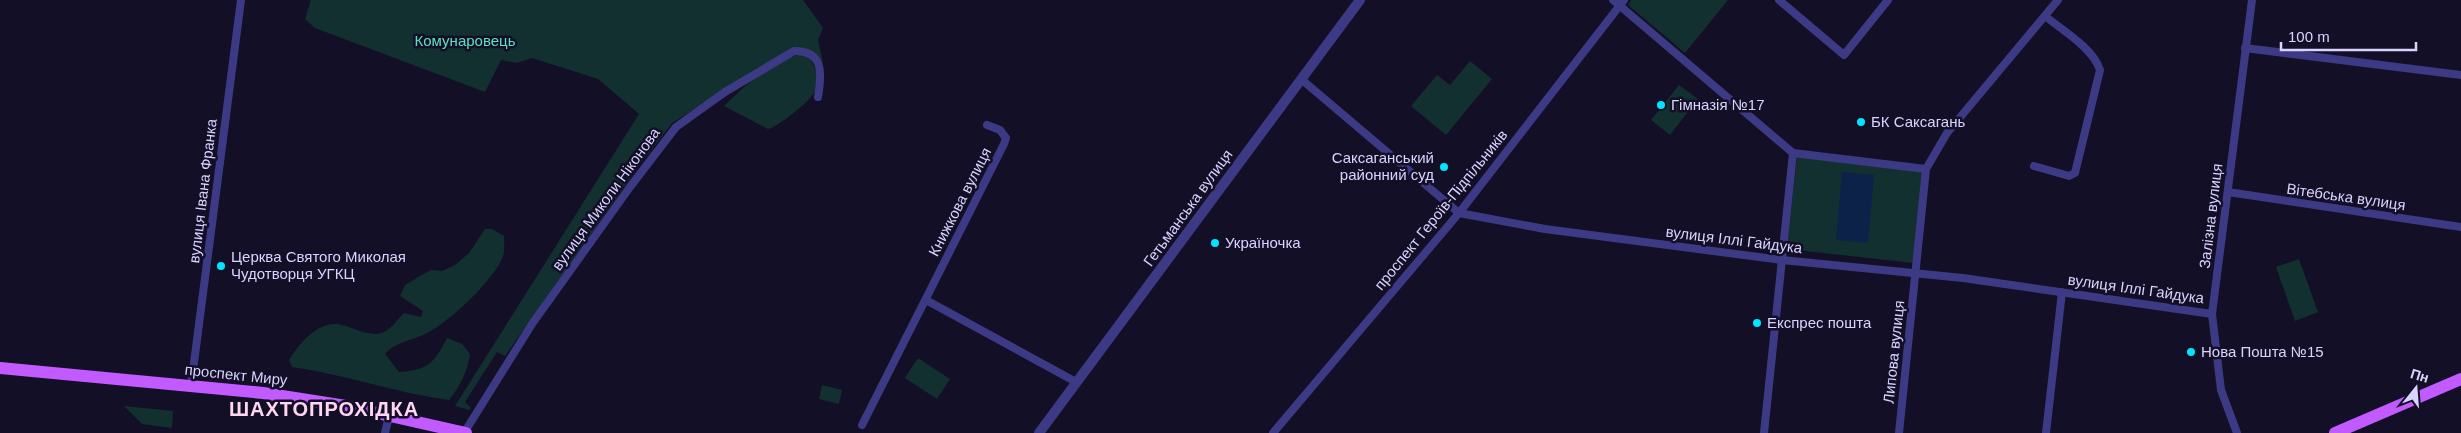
<svg xmlns="http://www.w3.org/2000/svg" width="2461" height="433" font-family="Arial,sans-serif">
	<rect width="100%" height="100%" fill="#130f26"/>
	<path fill="#12302f" d="M311,0H803L823,28L818,40L823,63C815,50 808,48 793,48L672,123L637,169L505,356L497,352L465,402L471,408L469,410L455,406L639,114L598,79L532,58L517,63L501,60L485,92L315,28L305,19Z
		M1631,0H1728L1685,53L1628,5Z
		M805,54C816,62 820,80 814,93C808,103 779,126 768,129L724,106C747,84 772,58 805,54Z
		M1470,61L1492,79L1446,135L1411,106L1437,75L1450,85Z
		M1679,85L1698,99L1670,135L1651,120Z
		M1797,157L1924,170L1914,263L1787,249Z
		M485,229H492L504,236C504,242 505,250 503,256C496,278 450,321 429,332C413,341 398,340 385,354L399,372C429,370 434,363 447,338L462,344L470,354C467,372 461,385 449,400C395,393 345,374 292,367L289,360C299,344 319,319 342,325C354,328 371,338 384,332C391,329 398,319 404,313L421,317L423,311L400,296L405,285L420,276L431,270L442,271L455,265L469,253Z
		M2299,259L2318,312L2295,321L2276,267Z
		M918,358L950,379L937,399L905,378Z
		M822,385L842,390L839,404L819,399Z
		M124,406L173,411L172,428L142,424Z"/>
	<path fill="#0c2248" d="M1842,172L1874,175L1868,243L1836,240Z"/>
	<g fill="none" stroke-linecap="round" stroke-linejoin="round">
		<path stroke="#3d3a85" stroke-width="8" d="M1613,0L1793,153
			M1779,0L1844,55L1888,0
			M2245,48L2461,75
			M1301,79L1459,213L1545,229L1782,260L1963,278L2212,314
			M1793,153L1926,169
			M2034,166L2069,176L2075,173L2100,70C2093,48 2062,30 2045,16
			M2228,192L2461,227
			M926,300L1076,382
			M191,386L241,0
			M862,425L1004,144L1006,138L1000,130L987,125
			M385,433L389,416
			M464,433L532,324L630,187L676,127L725,92L794,51C824,51 822,73 818,97
			M1273,433L1459,213L1624,0
			M1764,433L1793,153
			M1899,433L1926,169L1947,133L2058,0
			M2046,433L2062,292
			M2237,433L2221,390L2212,314L2252,0"/>
		<path stroke="#3d3a85" stroke-width="10" d="M1039,433L1360,0"/>
		<path stroke="#c25bff" stroke-width="12" d="M0,368L263,393L346,406L466,433
			M2335,433L2461,379"/>
	</g>
	<g fill="#00e5ff" stroke="#130f26" stroke-width="2">
		<circle cx="1661" cy="105" r="5"/>
		<circle cx="1861" cy="122" r="5"/>
		<circle cx="1444" cy="167" r="5"/>
		<circle cx="1215" cy="243" r="5"/>
		<circle cx="221" cy="266" r="5"/>
		<circle cx="1757" cy="323" r="5"/>
		<circle cx="2191" cy="352" r="5"/>
	</g>
	<g text-anchor="middle" stroke-width="5" stroke-linejoin="round" paint-order="stroke">
		<g font-size="15" fill="#5fe0c0" stroke="#130f26">
			<text x="465" y="46">Комунаровець</text>
		</g>
		<g font-size="15" fill="#d9d4ff" stroke="#130f26" text-anchor="start">
			<text x="1671" y="110">Гімназія №17</text>
			<text x="1871" y="127">БК Саксагань</text>
			<text x="1434" y="163" text-anchor="end">Саксаганський<tspan x="1434" dy="17">районний суд</tspan></text>
			<text x="1225" y="248">Україночка</text>
			<text x="231" y="262">Церква Святого Миколая<tspan x="231" dy="17">Чудотворця УГКЦ</tspan></text>
			<text x="1767" y="328">Експрес пошта</text>
			<text x="2201" y="357">Нова Пошта №15</text>
		</g>
		<g font-size="15" fill="#d9d4ff" stroke="#130f26">
			<text transform="translate(203 191) rotate(-83)" y="5">вулиця Івана Франка</text>
			<text transform="translate(2346 197) rotate(8)" y="5">Вітебська вулиця</text>
			<text transform="translate(606 199) rotate(-54)" y="5">вулиця Миколи Ніконова</text>
			<text transform="translate(960 202) rotate(-63)" y="5">Книжкова вулиця</text>
			<text transform="translate(1188 208) rotate(-54)" y="5">Гетьманська вулиця</text>
			<text transform="translate(1441 210) rotate(-51)" y="5">проспект Героїв-Підпільників</text>
			<text transform="translate(2211 216) rotate(-83)" y="5">Залізна вулиця</text>
			<text transform="translate(1734 240) rotate(7)" y="5">вулиця Іллі Гайдука</text>
			<text transform="translate(2136 289) rotate(8)" y="5">вулиця Іллі Гайдука</text>
			<text transform="translate(1894 352) rotate(-84)" y="5">Липова вулиця</text>
			<text transform="translate(236 375) rotate(6)" y="5">проспект Миру</text>
		</g>
		<g font-size="20" font-weight="bold" letter-spacing="1" fill="#ffd6f0" stroke="#130f26">
			<text x="324" y="416">ШАХТОПРОХІДКА</text>
		</g>
	</g>
	<g transform="translate(2416 388) rotate(17)" stroke="#130f26" stroke-width="4" paint-order="stroke">
	<path d="M0-4L9 19L0 12L-9 19Z" fill="#d9d4ff"/>
	<text y="-8" font-size="14" font-weight="bold" text-anchor="middle" fill="#d9d4ff">Пн</text>
	</g>
	<path d="M2281 42v8h135v-8" fill="none" stroke="#d9d4ff" stroke-width="2.5"/>
	<text x="2288" y="42" font-size="15" fill="#d9d4ff" stroke="#130f26" stroke-width="4" paint-order="stroke">100 m</text>
</svg>
